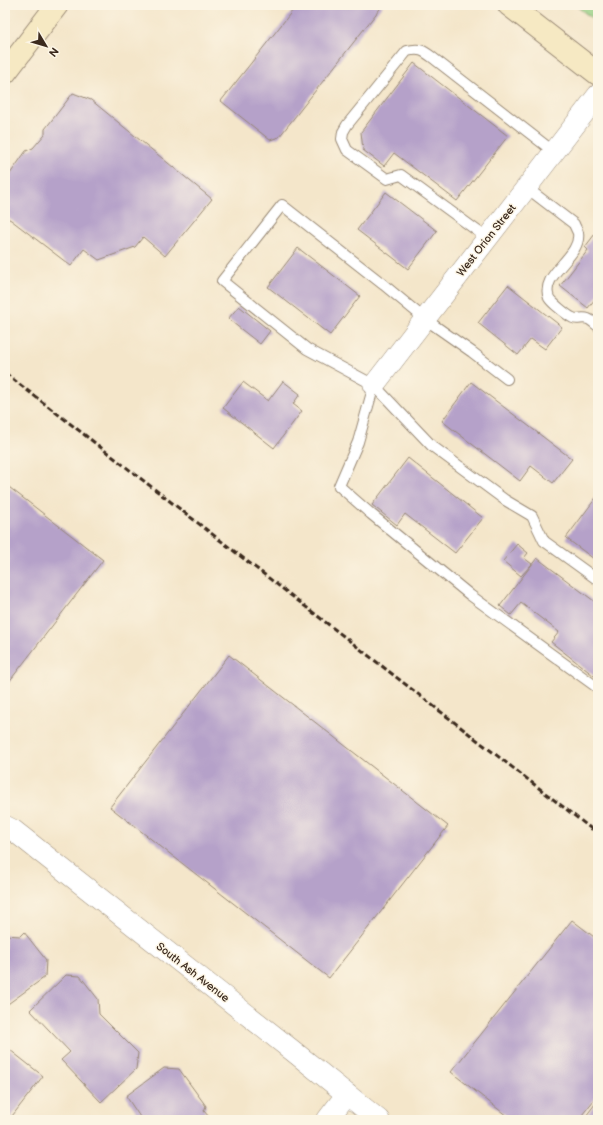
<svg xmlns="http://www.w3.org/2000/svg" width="603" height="1125" font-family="'Balsamiq Sans',sans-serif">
	<rect width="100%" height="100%" fill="#fcf5e5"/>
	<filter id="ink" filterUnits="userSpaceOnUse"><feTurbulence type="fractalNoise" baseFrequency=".025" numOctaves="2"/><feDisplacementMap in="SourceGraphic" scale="8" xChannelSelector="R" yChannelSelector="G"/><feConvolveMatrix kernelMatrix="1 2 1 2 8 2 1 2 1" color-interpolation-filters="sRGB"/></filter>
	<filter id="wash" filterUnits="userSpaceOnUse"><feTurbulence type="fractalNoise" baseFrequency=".012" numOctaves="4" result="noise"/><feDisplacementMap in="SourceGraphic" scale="16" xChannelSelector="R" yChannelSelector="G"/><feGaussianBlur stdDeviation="0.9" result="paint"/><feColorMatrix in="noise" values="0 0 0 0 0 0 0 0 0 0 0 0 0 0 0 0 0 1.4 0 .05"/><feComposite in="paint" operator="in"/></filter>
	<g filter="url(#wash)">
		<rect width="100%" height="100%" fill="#f4e6ca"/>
		<path fill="#96d084" stroke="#687d51" d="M575,5H598V23Z"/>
		<g id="blocks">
			<path fill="#b5a1c9" d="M297,5H383L279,137L270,140L221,101Z
				M414,63L508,136L457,201L394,153L384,166L363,150L361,132Z
				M73,93L91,100L212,199L165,256L143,237L135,247L99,260L84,249L71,266L11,220L5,217V181L26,151L33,148L45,134V129Z
				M386,192L437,231L408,269L357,230Z
				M598,230V295L588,308L560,286L588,250L585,247Z
				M298,248L360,296L330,335L268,287Z
				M508,285L562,327L545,349L531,339L518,355L478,323Z
				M239,306L270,331L260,344L228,319Z
				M283,381L300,394L293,404L302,411L274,448L223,408L243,382L268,401Z
				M471,382L572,459L553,483L531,466L520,481L442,421Z
				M408,458L483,518L455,553L405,514L397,525L372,505Z
				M5,484L103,560L5,687Z
				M598,495V562L566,538Z
				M517,544L528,553L524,558L532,564L521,576L503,561Z
				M537,558L598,604V679L551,642L559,632L521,603L511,615L500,606Z
				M229,655L448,826L329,978L110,807Z
				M572,920L598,940V1095L578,1120H512L451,1072Z
				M24,932L46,960L45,977L5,1006V935L20,936Z
				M66,975L80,976L98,999L99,1014L138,1053L136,1069L101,1102L61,1060L70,1052L30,1010Z
				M5,1046L43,1076L9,1120H5Z
				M164,1068L179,1069L206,1106L204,1111L209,1117L219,1119V1120H142L126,1096Z
				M598,1100V1120H583Z"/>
		</g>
	</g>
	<g filter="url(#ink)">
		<use href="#blocks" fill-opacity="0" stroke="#988874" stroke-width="1"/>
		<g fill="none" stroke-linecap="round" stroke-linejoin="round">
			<g stroke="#988874" stroke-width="12">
				<path id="service" d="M527,188L574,224C575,227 577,230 578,233C582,257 539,274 549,298C551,302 568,316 573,318C577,320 583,317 588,319C591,320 595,324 598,326
					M487,238L401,175L387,179L347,150L342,139L343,132L347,125L407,51C422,47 425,52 437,61L554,152
					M507,379L472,352L425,319L384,285L282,205L222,281L307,349L374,385L432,446L505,500L532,516L544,541L598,580
					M374,385L358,442L339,486L371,514L470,595L598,688"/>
			</g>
			<g stroke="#988874" stroke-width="22">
				<path id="minor" d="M374,385L598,95
					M5,826L13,830L293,1051L379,1120
					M327,1120L347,1094"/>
			</g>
			<g stroke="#988874" stroke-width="24">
				<path id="secondary" d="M509,5L598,74
					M5,73L57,5"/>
			</g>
			<use href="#service" stroke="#fff" stroke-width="10"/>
			<use href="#minor" stroke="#fff" stroke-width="21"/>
			<use href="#secondary" stroke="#f6e9c3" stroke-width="22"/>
			<path stroke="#3b2a1e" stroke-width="3" stroke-dasharray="6 3" stroke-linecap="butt" d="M5,373L598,834"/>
		</g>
	</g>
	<g text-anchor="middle" stroke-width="3" stroke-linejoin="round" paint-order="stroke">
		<g font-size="11" fill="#3b2a1e" stroke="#fcf5e5">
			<text transform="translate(486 240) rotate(-52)" y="4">West Orion Street</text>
			<text transform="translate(193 972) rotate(38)" y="4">South Ash Avenue</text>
		</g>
	</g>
	<rect width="603" height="1125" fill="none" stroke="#fcf5e5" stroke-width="20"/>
	<g transform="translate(46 46) rotate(128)" stroke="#fcf5e5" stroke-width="3" paint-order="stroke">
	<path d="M0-3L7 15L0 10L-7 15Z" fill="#3b2a1e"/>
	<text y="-6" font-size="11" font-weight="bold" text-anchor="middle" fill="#3b2a1e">N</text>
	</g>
</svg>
